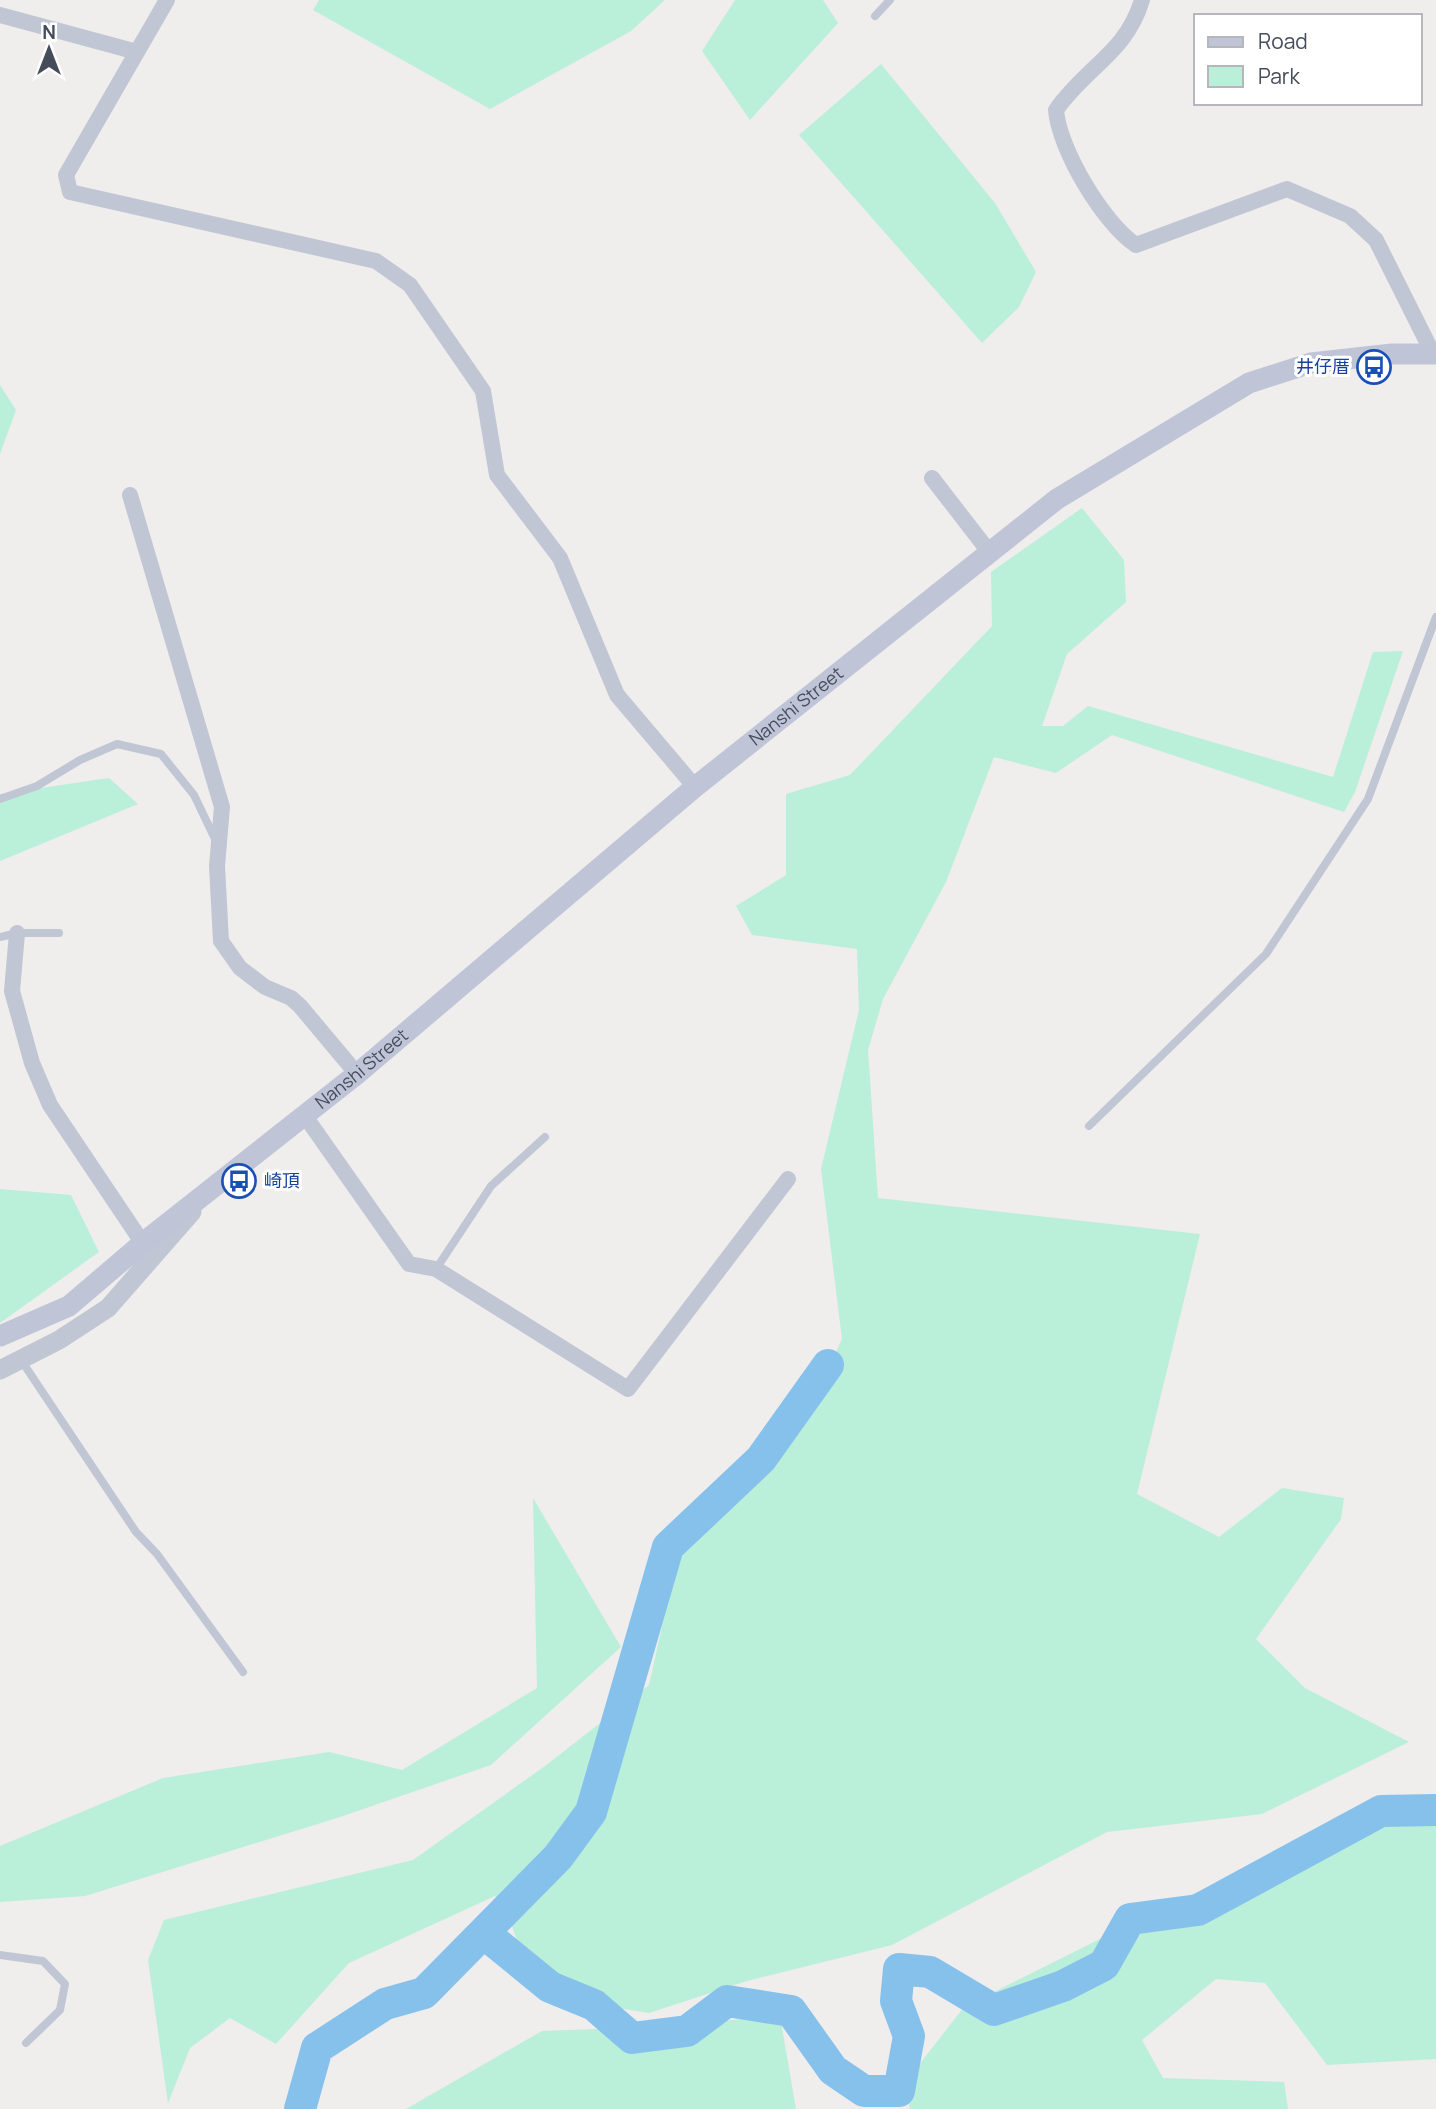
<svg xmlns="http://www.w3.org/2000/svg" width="1436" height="2109" font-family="Manrope,'Noto Sans TC',sans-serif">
	<rect width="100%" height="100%" fill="#f0eded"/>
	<path fill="#baefda" d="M319,0H665L631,31L490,109L313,10Z
		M735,0H823L838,23L750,120L702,51Z
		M881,64L995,203L1036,272L1019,307L982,343L799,135Z
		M0,385L16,410L0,454Z
		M1082,508L1124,560L1126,602L1067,654L1042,726H1063L1088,706L1333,777L1373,652L1403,651L1355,792L1344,812L1112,735L1056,773L994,757L946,882L883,999L868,1050L878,1198L1200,1234L1137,1494L1219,1537L1282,1488L1344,1498L1341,1519L1256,1639L1305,1688L1409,1742L1262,1814L1107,1832L892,1945L747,1981L649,2013L537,1995L506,1910L495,1896L349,1963L276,2044L230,2018L190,2048L168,2103L148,1960L164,1920L413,1860L545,1766L649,1685L679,1550L801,1425L842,1339L821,1169L859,1010L857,949L752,935L736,906L786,875V794L850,775L992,626L991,572Z
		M109,778L138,804L0,861V794Z
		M0,1189L71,1195L99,1252L0,1323Z
		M533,1498L621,1647L491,1765L337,1818L85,1896L0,1902V1846L163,1778L329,1752L402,1770L537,1688Z
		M1352,1823L1436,1824V2059L1327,2065L1265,1983L1216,1979L1142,2040L1163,2078L1284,2082L1288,2109H910L904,2084L964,2007L1160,1909Z
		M780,2016L796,2109H406L542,2031L650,2027Z"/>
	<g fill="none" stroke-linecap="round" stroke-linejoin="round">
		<path stroke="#86c1ec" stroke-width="32" d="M485,1934L550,1987L594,2005L632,2038L687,2031L727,2001L791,2011L833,2070L864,2091H899L909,2036L896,2001L899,1969L930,1972L994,2010L1063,1986L1104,1965L1130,1919L1198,1910L1381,1811L1436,1810
			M300,2109L317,2048L385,2004L424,1993L558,1857L591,1812L668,1547L761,1459L828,1365"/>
		<path stroke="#c0c6d3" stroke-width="8" d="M875,16L890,0
			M0,799L37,786L80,760L117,744L161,754L194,795L216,841
			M0,937L17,933H59
			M1089,1126L1266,954L1368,799L1436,617
			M436,1269L491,1186L545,1137
			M21,1360L136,1532L157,1554L243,1672
			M0,1955L43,1961L65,1984L60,2010L26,2043"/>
		<path stroke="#c0c6d3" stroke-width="16" d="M167,0L66,175L70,192L376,261L410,285L483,391L497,475L560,558L617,695L695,787
			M1142,0C1126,53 1087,66 1056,110C1059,149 1103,223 1136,245L1287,189L1350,216L1376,240L1433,354
			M0,15L137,52
			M932,478L990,553
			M130,495L222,807L217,866L221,941L240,968L265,987L291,998L300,1006L357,1074
			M17,933L12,991L32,1063L50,1105L148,1251
			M305,1116L409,1264L436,1269L628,1389L788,1179"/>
		<path stroke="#c0c6d3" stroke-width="19" d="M0,1370L59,1340L108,1308L192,1212"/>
		<path stroke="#bfc5d7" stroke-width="21" id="s1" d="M0,1336L69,1306L144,1242L357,1074L695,787L1057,499L1249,383L1311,363L1392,354H1436"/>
	</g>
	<defs>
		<g id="bus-ring" transform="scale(1.75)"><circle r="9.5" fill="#fff" stroke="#1a4fb4" stroke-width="1.5"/><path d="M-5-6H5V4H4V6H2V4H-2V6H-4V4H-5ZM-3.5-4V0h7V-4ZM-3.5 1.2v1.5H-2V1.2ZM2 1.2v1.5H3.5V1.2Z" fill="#1a4fb4"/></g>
	</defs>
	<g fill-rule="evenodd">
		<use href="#bus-ring" x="1374" y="367"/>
		<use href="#bus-ring" x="239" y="1181"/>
	</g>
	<g text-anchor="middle" stroke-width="6" stroke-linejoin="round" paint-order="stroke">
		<g font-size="18" fill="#164399" stroke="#fff" text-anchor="end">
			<text x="1350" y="373">井仔厝</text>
			<text x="264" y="1187" text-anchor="start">崎頂</text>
		</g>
		<g font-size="18" fill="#454c5a" stroke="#fff">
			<text dy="6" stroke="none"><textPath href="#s1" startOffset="1018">Nanshi Street</textPath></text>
			<text dy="6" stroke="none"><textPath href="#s1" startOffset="452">Nanshi Street</textPath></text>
		</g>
	</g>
	<rect x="1194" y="14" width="228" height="91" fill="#ffffff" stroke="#b5b7bd" stroke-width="2"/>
	<rect x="1208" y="37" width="35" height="10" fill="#bfc5d7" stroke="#b5b7bd" stroke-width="2"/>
	<text x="1258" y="49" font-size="21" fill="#454c5a">Road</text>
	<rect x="1208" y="66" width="35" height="21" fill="#baefda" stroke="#b5b7bd" stroke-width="2"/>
	<text x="1258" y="84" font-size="21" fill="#454c5a">Park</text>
	<g transform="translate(49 49)" stroke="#ffffff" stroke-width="5" paint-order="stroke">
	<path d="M0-5L12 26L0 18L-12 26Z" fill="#454c5a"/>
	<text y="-10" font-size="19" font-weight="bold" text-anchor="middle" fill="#454c5a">N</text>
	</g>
</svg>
